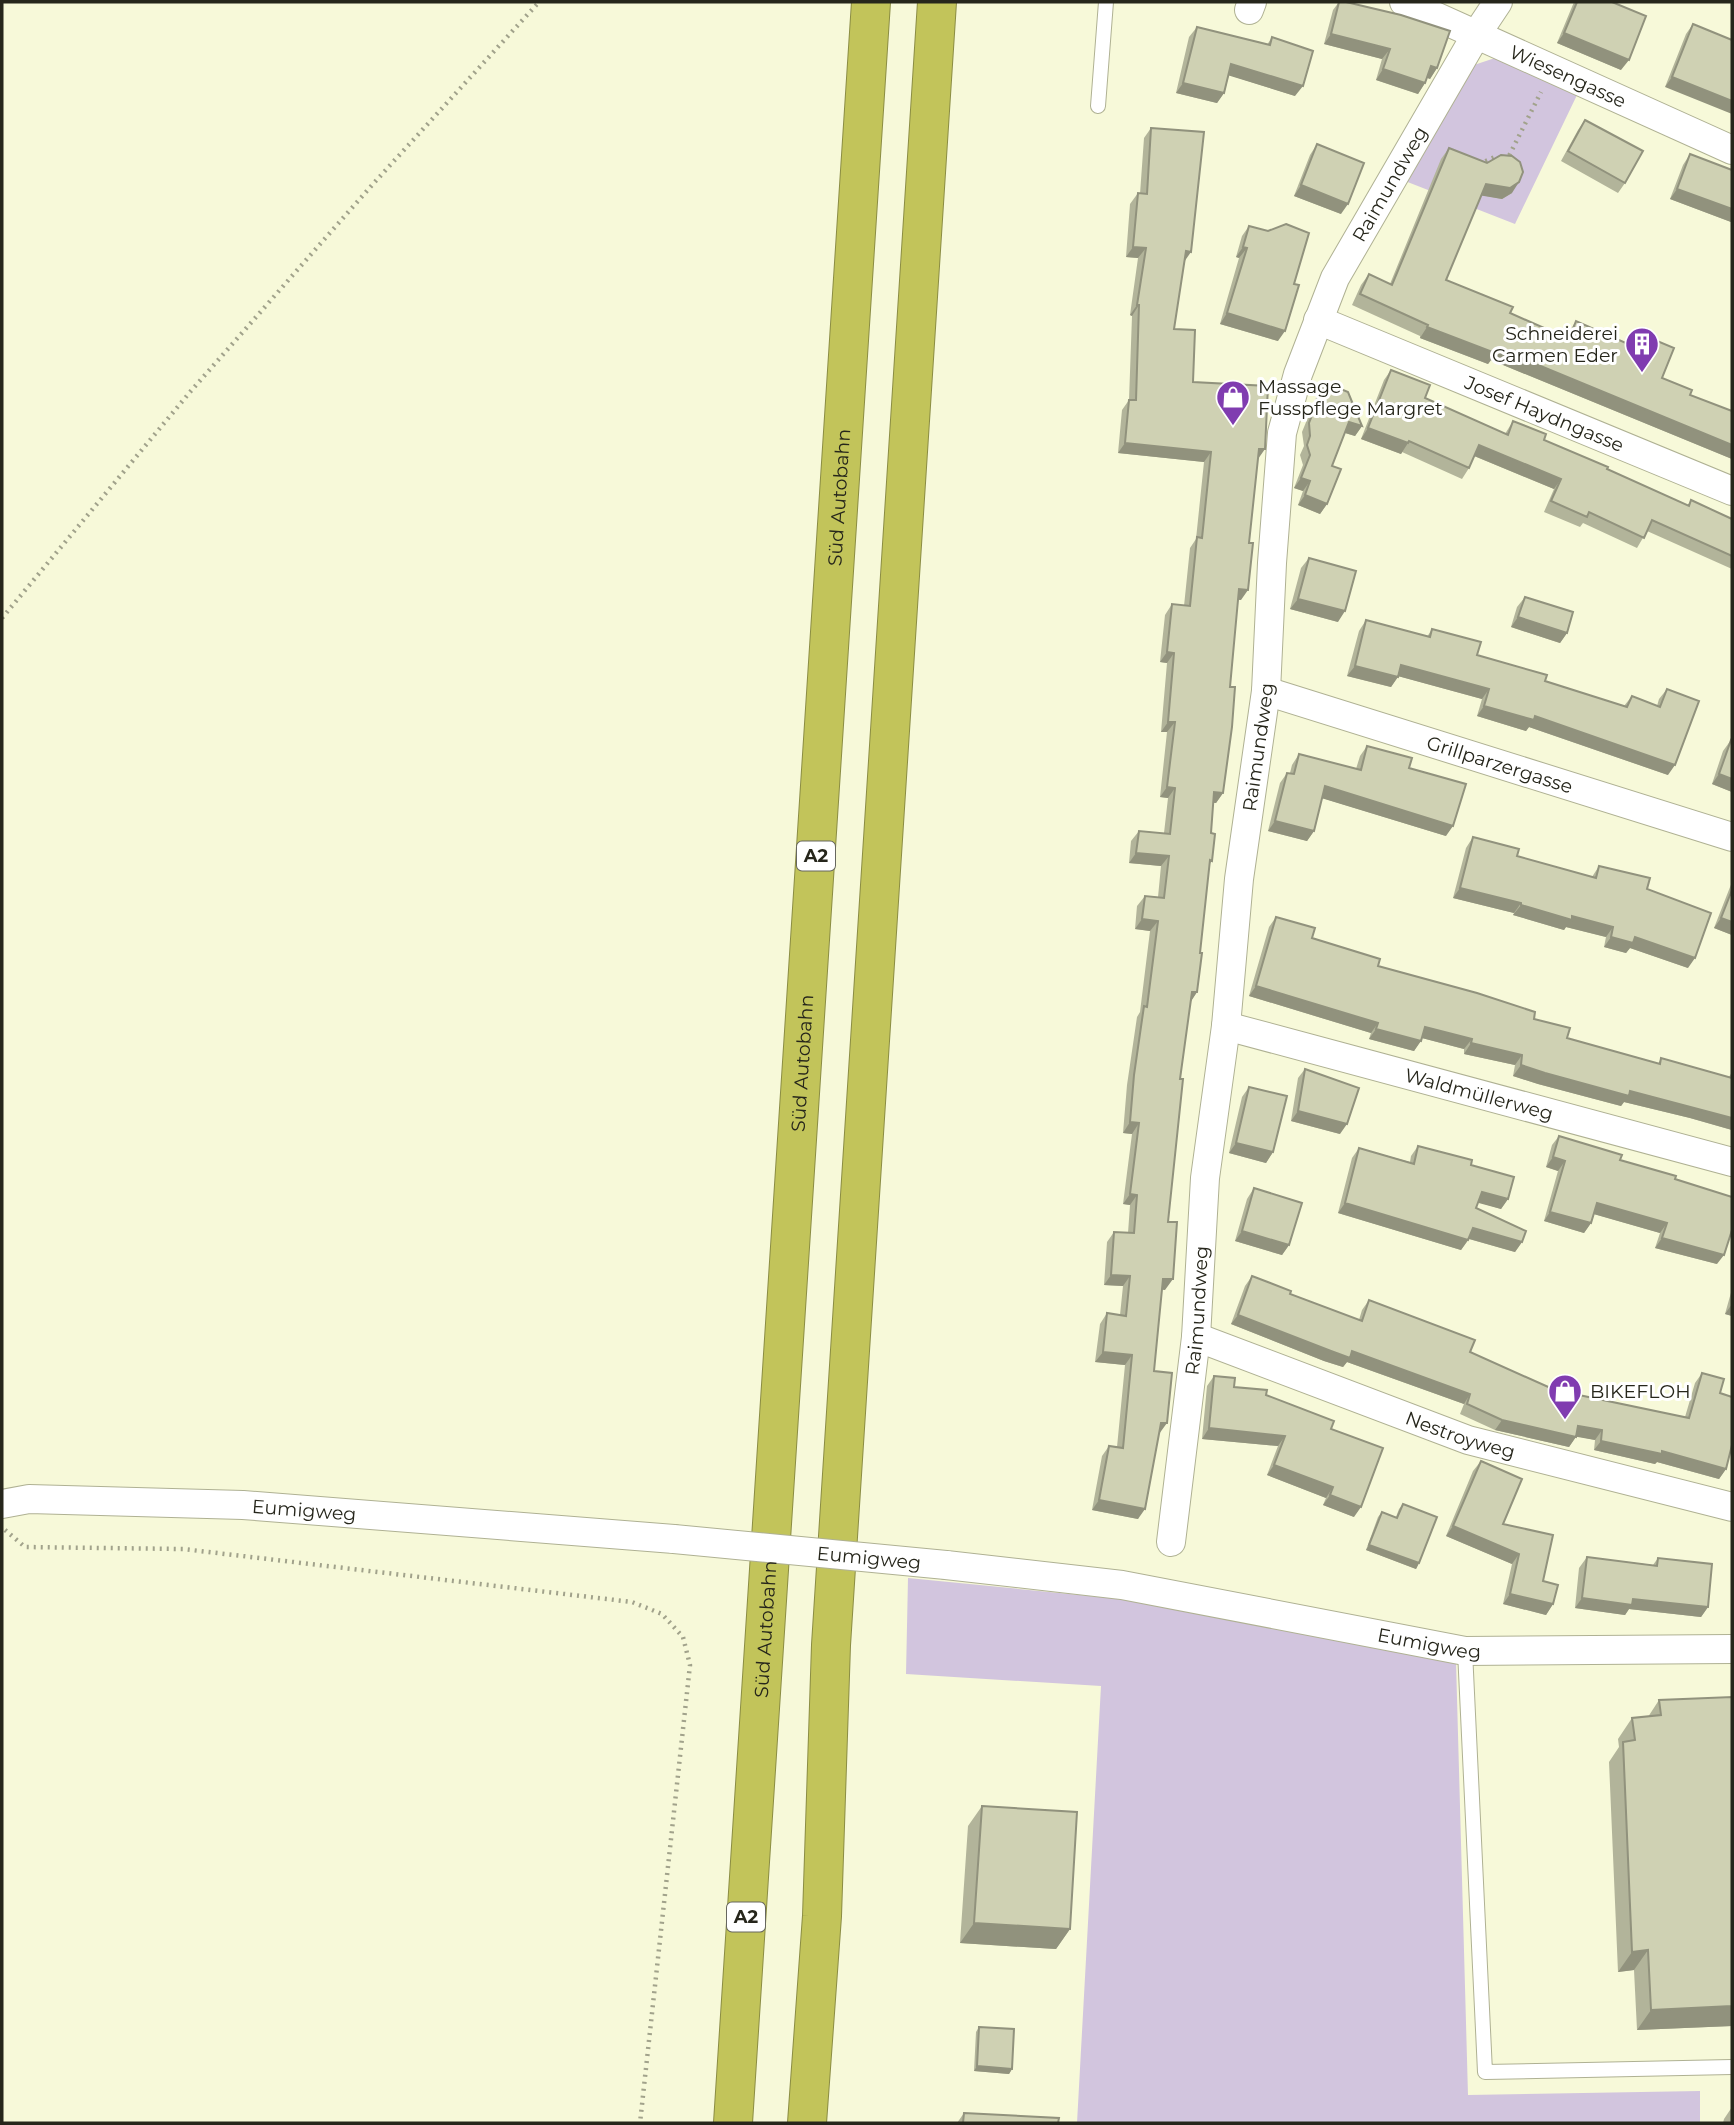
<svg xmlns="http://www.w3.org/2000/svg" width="1734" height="2125" font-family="Montserrat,sans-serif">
	<rect width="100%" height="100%" fill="#f7f9d9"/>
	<path fill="#d2c5de" d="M1495,58L1577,95L1515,224L1405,181L1471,66Z
		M908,1578L1232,1610L1456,1662L1468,2095L1700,2091V2123H1077L1101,1686L906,1674Z"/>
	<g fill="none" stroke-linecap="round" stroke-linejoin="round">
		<g stroke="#afb193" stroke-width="16">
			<path id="lane" d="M1098,106L1106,2
				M1465,1651L1485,2072L1732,2067"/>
		</g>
		<g stroke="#afb193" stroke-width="30">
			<g id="street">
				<path id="s1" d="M1404,2L1732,150"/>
				<path d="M1249,10L1252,2"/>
				<path id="s2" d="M1318,320L1732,491"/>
				<path id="s3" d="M1266,691L1732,837"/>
				<path id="s4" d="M1226,1026L1732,1162"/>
				<path id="s5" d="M1196,1337L1468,1440L1732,1507"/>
				<path id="s6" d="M2,1504L29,1499L243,1505L674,1539"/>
				<path id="s7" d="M1171,1542L1196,1337L1205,1178L1226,1026L1239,879L1266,691L1272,563L1282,433L1298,374L1335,278L1476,35L1498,2"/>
				<path id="s8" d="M946,1565L1122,1585L1465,1651L1732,1649"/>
			</g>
		</g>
		<g stroke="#8b8d44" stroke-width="40">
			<g id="highway">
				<path id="s9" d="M733,2123L871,2"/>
				<path d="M807,2123L822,1916L831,1645L937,2"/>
			</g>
		</g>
		<path stroke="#a1a28b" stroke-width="4.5" stroke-dasharray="2 5" stroke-linecap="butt" d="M1479,164L1495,157L1507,160L1541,92
			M2,618L190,392L373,184L539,2
			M5,1530L25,1547L183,1549L632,1602L662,1614L683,1637L690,1665L640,2123"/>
		<use href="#lane" stroke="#fff" stroke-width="14"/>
		<use href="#street" stroke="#fff" stroke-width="28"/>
		<use href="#highway" stroke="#c2c45a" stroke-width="38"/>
		<g stroke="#afb193" stroke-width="30" stroke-linecap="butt">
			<g id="street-bridge">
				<path id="s10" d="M674,1539L946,1565"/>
			</g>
		</g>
		<use href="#street-bridge" stroke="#fff" stroke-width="28"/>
	</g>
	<path fill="#b2b49a" d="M1339,2H1346L1437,68L1430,79L1427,78L1425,83L1418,94L1376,80L1382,59L1324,44L1333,10Z
		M1574,2H1612L1621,70L1557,43Z
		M1693,24L1732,40L1665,87L1686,34Z
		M1197,27L1267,45L1272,37L1295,96L1229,75L1224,93L1217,103L1176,93L1189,37Z
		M1585,120L1625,183L1618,193L1561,161L1578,130Z
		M1151,128L1184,261L1174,329L1193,382L1258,459L1241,600H1238L1230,687L1223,793L1216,803H1213L1211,833L1212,861L1209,865L1200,953L1197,992L1190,1002L1180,1079L1168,1222L1165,1290L1162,1289L1154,1371L1159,1434L1138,1519L1092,1510L1102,1456L1109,1446L1117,1447L1125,1365L1095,1362L1100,1324L1107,1313L1120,1315L1123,1286L1104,1285L1107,1242L1114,1232L1128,1233L1130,1205L1123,1204L1132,1134L1123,1133L1127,1085L1137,1017L1140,1012L1150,931L1135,929L1137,906L1145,896L1158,897L1161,866L1129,863L1131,841L1139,831L1164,833L1168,798L1160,797L1167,732H1161L1167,663L1160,662L1165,615L1172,604L1184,606L1190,548L1196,539L1204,462L1118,453L1122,410L1129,400L1132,316L1130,315L1138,258L1126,257L1130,204L1138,193L1140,194L1144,138Z
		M1317,144L1341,214L1294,196L1310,155Z
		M1449,148L1512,193L1502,199L1481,195L1446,280L1510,313L1566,338L1569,332L1576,321L1635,347L1643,335L1662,378L1690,395L1732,411V459L1491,360L1488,364L1420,338V336L1352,305L1361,285L1369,274L1390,284L1441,159Z
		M1690,154L1732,170V220L1731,222L1670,199L1683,165Z
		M1249,226L1278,341L1220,324L1239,258L1236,257L1242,236Z
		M1391,370L1425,398L1505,434L1513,421L1544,440L1687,506L1691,500L1732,519V569L1647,531L1637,548L1583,523L1580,527L1544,512L1554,489L1474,456L1469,468L1462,479L1402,452L1401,454L1361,439L1384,380Z
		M1323,388L1362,426L1355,436L1345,433L1332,466L1327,504L1320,514L1298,505L1303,491L1294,488L1303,465L1300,455L1304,446L1302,432L1316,398Z
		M1309,558L1338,622L1290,609L1301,568Z
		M1525,597L1567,633L1560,643L1511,627L1517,607Z
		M1366,620L1427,637L1432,629L1477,655L1545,681L1624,706L1632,696L1657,706L1659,699L1667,689L1668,775L1529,727L1526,731L1477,716L1482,699L1398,676L1391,687L1347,676L1359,631Z
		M1731,740L1732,792L1712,784L1723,751Z
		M1367,746L1409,768L1446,836L1322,798L1314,831L1307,841L1268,831L1280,783L1287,773H1290L1292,765L1299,754L1356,769L1360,756Z
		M1473,837L1517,856L1592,877L1599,866L1647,889L1688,968L1630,948L1626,953L1604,947L1606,937L1566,927L1564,930L1513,915L1514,913L1453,898L1466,848Z
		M1732,882V935L1714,928Z
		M1276,917L1312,938L1378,966L1534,1019L1567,1038L1658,1064L1661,1058L1729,1077L1732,1072V1130L1690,1118L1624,1102L1621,1106L1538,1084L1513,1076L1515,1065L1464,1054V1049L1422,1038L1414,1051L1369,1039L1371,1033L1249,996L1269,927Z
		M1305,1069L1340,1134L1291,1121L1298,1078Z
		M1249,1087L1273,1152L1266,1163L1229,1153L1242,1097Z
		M1559,1136L1620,1160L1675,1179L1717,1264L1655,1248L1660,1233L1594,1214L1591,1223L1584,1233L1544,1221L1558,1171L1546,1167L1552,1145Z
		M1418,1146L1471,1165L1508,1199L1501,1209L1478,1202L1476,1208L1522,1242L1515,1252L1469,1239L1461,1250L1338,1213L1352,1158L1359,1148L1410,1162L1411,1156Z
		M1254,1188L1289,1245L1282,1255L1235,1241L1247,1199Z
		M1252,1276L1290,1294L1359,1320L1362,1310L1369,1300L1470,1352L1555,1390L1685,1417L1695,1383L1702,1373L1720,1393L1726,1469L1719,1479L1657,1462L1655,1464L1594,1450L1595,1440L1576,1436L1569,1447L1495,1430L1460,1414L1464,1404L1347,1362L1343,1367L1324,1361L1231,1324L1245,1286Z
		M1732,1289V1316L1725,1314Z
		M1214,1376L1234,1387L1266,1395L1331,1429L1354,1517L1323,1505L1326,1498L1267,1475L1278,1446L1202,1439L1207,1386Z
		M1481,1461L1503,1524L1543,1581L1553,1604L1546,1615L1503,1604L1512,1564L1446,1536L1473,1471Z
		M1403,1504L1419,1563L1416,1569L1366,1550L1378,1517L1382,1512L1396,1517L1399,1509Z
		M1587,1557L1653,1565L1658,1558L1708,1607L1701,1617L1629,1609L1625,1615L1575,1608L1579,1568Z
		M1732,1697V2026L1637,2030L1634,1970L1618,1972L1609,1762L1619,1747L1618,1739L1632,1718L1648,1717L1659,1700Z
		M982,1806L1070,1929L1056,1949L960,1943L968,1826Z
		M979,2027L1012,2069L1009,2074L974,2071L976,2032Z
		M1732,2107V2123H1723L1724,2119Z
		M964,2113L1058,2123H957Z"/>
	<path fill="#91927d" d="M1564,33L1629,60L1621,70L1557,43Z
		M1331,34L1390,49L1382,59L1324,44Z
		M1231,64L1303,86L1295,96L1224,74Z
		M1431,66L1437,68L1430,79L1424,76Z
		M1383,69L1425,83L1418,94L1376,80Z
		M1672,77L1732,101V114L1665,87Z
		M1183,83L1224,93L1217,103L1176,93Z
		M1519,182L1512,193L1502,199L1478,195L1486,184Z
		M1301,185L1348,204L1341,214L1294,196Z
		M1677,189L1732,209V220L1731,222L1670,199Z
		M1133,247L1146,248L1138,258L1126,257Z
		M1243,247L1247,248L1239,258L1236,257Z
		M1186,251L1191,252L1184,262Z
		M1137,305H1139L1132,316L1130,315Z
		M1227,313L1285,331L1278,341L1220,324Z
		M1427,327L1497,348L1732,445V459L1491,360L1488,364L1420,338Z
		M1349,422L1362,426L1355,436L1342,432Z
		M1368,428L1408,443L1401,454L1361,439Z
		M1125,443L1211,452L1204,462L1118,453Z
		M1479,445L1561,479L1554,489L1472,455Z
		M1259,449H1265L1258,459Z
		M1301,478L1310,481L1303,491L1294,488Z
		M1305,495L1327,504L1320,514L1298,505Z
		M1239,589L1248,590L1241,600L1232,599Z
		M1298,599L1345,611L1338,622L1290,609Z
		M1518,617L1567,633L1560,643L1511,627Z
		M1167,652L1174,653L1167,663L1160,662Z
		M1401,665L1489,689L1482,699L1394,675Z
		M1355,666L1398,677L1391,687L1347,676Z
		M1484,706L1535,716L1675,765L1668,775L1529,727L1526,731L1477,716Z
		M1168,722H1175L1167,732H1161Z
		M1719,774L1732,779V792L1712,784Z
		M1325,786L1453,826L1446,836L1318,797Z
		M1167,787L1175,788L1168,798L1160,797Z
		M1214,792L1223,793L1216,803L1207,802Z
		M1275,821L1314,831L1307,841L1268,831Z
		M1136,853L1169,856L1161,866L1129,863Z
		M1460,888L1521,903L1514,913L1453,898Z
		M1521,905L1572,916L1613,927L1606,937L1566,927L1564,930L1513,915Z
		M1721,918L1732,922V935L1714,928Z
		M1142,919L1158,921L1150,931L1135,929Z
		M1611,937H1635L1695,958L1688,968L1630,948L1626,953L1604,947Z
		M1256,986L1378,1023L1371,1033L1249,996Z
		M1192,992H1197L1190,1003Z
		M1425,1027L1472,1039L1464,1049L1418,1037Z
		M1376,1029L1421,1041L1414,1051L1369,1039Z
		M1471,1043L1522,1055L1515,1065L1464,1054Z
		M1521,1065L1630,1091L1732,1118V1130L1690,1118L1624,1102L1621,1106L1538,1084L1513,1076Z
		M1298,1111L1347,1124L1340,1134L1291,1121Z
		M1130,1122L1139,1123L1132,1134L1123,1133Z
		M1236,1143L1273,1152L1266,1163L1229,1153Z
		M1553,1157L1565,1161L1558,1171L1546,1167Z
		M1482,1192L1508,1199L1501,1209L1475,1202Z
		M1130,1194L1137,1195L1130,1205L1123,1204Z
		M1345,1203L1468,1240L1461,1250L1338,1213Z
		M1597,1203L1667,1223L1660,1233L1590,1213Z
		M1550,1212L1591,1223L1584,1233L1544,1221Z
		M1473,1228L1522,1242L1515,1252L1466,1238Z
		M1242,1231L1289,1245L1282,1255L1235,1241Z
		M1662,1238L1724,1255L1717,1264L1655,1248Z
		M1111,1275L1130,1276L1123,1286L1104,1285Z
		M1163,1279H1173L1165,1290L1156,1289Z
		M1732,1304V1316L1725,1314Z
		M1238,1315L1352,1351L1470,1394L1464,1404L1347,1362L1343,1367L1324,1361L1231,1324Z
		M1103,1352L1132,1355L1125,1365L1095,1362Z
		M1502,1420L1576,1437L1569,1447L1495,1430Z
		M1161,1423H1167L1159,1434L1154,1433Z
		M1578,1426L1602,1430L1595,1440L1572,1436Z
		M1209,1428L1285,1436L1278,1446L1202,1439Z
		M1601,1441L1662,1451L1726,1469L1719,1479L1657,1462L1655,1464L1594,1450Z
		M1274,1465L1333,1487L1326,1498L1267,1475Z
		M1330,1495L1361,1507L1354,1517L1323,1505Z
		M1099,1500L1145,1509L1138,1519L1092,1510Z
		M1453,1526L1519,1554L1512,1564L1446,1536Z
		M1369,1545L1419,1563L1416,1569L1366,1550Z
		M1510,1594L1553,1604L1546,1615L1503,1604Z
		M1582,1598L1633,1599L1708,1607L1701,1617L1629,1609L1625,1615L1575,1608Z
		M974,1923L1070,1929L1056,1949L960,1943Z
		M1648,1950L1634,1970L1618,1972L1632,1952Z
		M1732,2006V2026L1637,2030L1651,2010Z
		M977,2066L1012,2069L1009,2074L974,2071Z"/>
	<path fill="#cfd1b3" stroke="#91927d" stroke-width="2" d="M1339,2H1346L1401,15L1450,31L1437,68L1431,66L1425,83L1383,69L1390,49L1331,34Z
		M1577,2H1612L1646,16L1629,60L1564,33Z
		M1693,24L1732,40V101L1672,77Z
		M1197,27L1270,45L1272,37L1313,51L1303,86L1231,64L1224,93L1183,83Z
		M1585,120L1643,151L1625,183L1568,151Z
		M1151,128L1204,132L1191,252L1186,251L1174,329L1195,330L1193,382L1268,386L1265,449H1259L1249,543H1253L1248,590L1239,589L1230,687H1235L1232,727L1223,793L1214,792L1211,833L1215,834L1212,861L1210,860L1200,953H1202L1197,992H1192L1180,1079H1183L1168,1222H1177L1173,1279H1163L1154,1371L1172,1373L1167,1423H1161L1145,1509L1099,1500L1109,1446L1123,1448L1132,1355L1103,1352L1107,1313L1126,1316L1130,1276L1111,1275L1114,1232L1134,1233L1137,1195L1130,1194L1139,1123L1130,1122L1134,1075L1144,1006L1147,1007L1158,921L1142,919L1145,896L1164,898L1169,856L1136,853L1139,831L1170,834L1175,788L1167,787L1175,722H1168L1174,653L1167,652L1172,604L1190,606L1197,537L1202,538L1211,452L1125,443L1129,400H1136L1139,305H1137L1146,248L1133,247L1138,193L1147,194Z
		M1317,144L1364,163L1348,204L1301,185Z
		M1449,148L1487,163L1501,155L1512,156L1520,162L1523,172L1519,182L1510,188L1486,184L1446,280L1513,307L1510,313L1569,339L1576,321L1637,348L1643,335L1674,348L1662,378L1692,390L1690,395L1732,411V445L1497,348L1495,353L1427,327L1428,325L1360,294L1369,274L1392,285Z
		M1690,154L1732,170V209L1677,189Z
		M1286,224L1309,233L1294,284L1299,285L1285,331L1227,313L1247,248L1243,247L1249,226L1268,231Z
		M1391,370L1430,385L1425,398L1508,435L1513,421L1546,434L1544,440L1608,467L1607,469L1689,506L1691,500L1732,519V556L1652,520L1644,538L1589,512L1587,517L1551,501L1561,479L1479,445L1469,468L1409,441L1408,443L1368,428Z
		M1336,387L1348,392L1362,426L1349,422L1332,466L1341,469L1327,504L1305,495L1310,481L1301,478L1310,455L1307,445L1310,436L1309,423L1323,388L1328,390Z
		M1309,558L1356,571L1345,611L1298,599Z
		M1525,597L1573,612L1567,633L1518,617Z
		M1366,620L1430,637L1432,629L1481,642L1477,655L1547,675L1545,681L1627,707L1632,696L1660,707L1667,689L1699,701L1675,765L1535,716L1534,720L1484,706L1489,689L1401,665L1398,677L1355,666Z
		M1731,740L1732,741V779L1719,774Z
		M1367,746L1412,758L1409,768L1466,784L1453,826L1325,786L1314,831L1275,821L1287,773L1294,774L1299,754L1361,770Z
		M1473,837L1519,849L1517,856L1596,878L1599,866L1650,878L1647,889L1711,913L1695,958L1635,937L1633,943L1611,937L1613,927L1572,916V920L1521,905V903L1460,888Z
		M1732,890V922L1721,918Z
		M1276,917L1315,928L1312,938L1380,959L1378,966L1477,993L1535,1012L1534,1019L1570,1028L1567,1038L1660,1064L1661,1058L1732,1078V1118L1630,1091L1629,1096L1545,1073L1521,1065L1522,1055L1471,1043L1472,1039L1425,1027L1421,1041L1376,1029L1378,1023L1256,986Z
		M1305,1069L1359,1088L1347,1124L1298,1111Z
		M1249,1087L1287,1096L1273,1152L1236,1143Z
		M1559,1136L1622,1155L1620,1160L1676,1176L1675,1179L1732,1197V1230L1724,1255L1662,1238L1667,1223L1597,1203L1591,1223L1550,1212L1565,1161L1553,1157Z
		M1418,1146L1472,1160L1471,1165L1514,1177L1508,1199L1482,1192L1476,1208L1526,1231L1522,1242L1473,1228L1468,1240L1345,1203L1359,1148L1414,1164Z
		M1254,1188L1302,1203L1289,1245L1242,1231Z
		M1252,1276L1291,1291L1290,1294L1362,1321L1369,1300L1475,1340L1470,1352L1555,1390L1689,1418L1702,1373L1724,1379L1720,1393L1732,1397V1445L1726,1469L1662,1451V1454L1601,1441L1602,1430L1578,1426L1576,1437L1502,1420L1467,1404L1470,1394L1352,1351L1350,1358L1331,1351L1238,1315Z
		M1214,1376L1235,1378L1234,1387L1267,1390L1266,1395L1334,1421L1331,1429L1383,1448L1361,1507L1330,1495L1333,1487L1274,1465L1285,1436L1209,1428Z
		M1481,1461L1522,1479L1503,1524L1553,1535L1543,1581L1558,1585L1553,1604L1510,1594L1519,1554L1453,1526Z
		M1403,1504L1437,1517L1419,1563L1369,1545L1382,1512L1397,1518Z
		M1587,1557L1657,1566L1658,1558L1712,1564L1708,1607L1633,1599L1632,1605L1582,1598Z
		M1732,1697V2006L1651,2010L1648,1950L1632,1952L1623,1742L1635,1740L1632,1718L1661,1715L1659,1700Z
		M982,1806L1077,1812L1070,1929L974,1923Z
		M979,2027L1014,2029L1012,2069L977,2066Z
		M964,2113L1059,2118L1058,2123H963Z"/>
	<defs>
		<g id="building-pin" transform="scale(1.75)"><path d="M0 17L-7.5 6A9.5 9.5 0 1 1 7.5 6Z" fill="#803cb0" stroke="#fff"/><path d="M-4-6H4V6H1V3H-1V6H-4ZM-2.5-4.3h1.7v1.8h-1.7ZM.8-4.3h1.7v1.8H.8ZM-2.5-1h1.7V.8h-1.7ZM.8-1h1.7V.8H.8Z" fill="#fff"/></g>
		<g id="shop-pin" transform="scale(1.75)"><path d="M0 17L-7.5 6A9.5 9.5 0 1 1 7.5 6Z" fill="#803cb0" stroke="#fff"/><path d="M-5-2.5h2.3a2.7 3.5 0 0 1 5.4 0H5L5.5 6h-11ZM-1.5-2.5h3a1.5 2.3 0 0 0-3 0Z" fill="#fff"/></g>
	</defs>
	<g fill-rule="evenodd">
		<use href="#building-pin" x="1642" y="344"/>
		<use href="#shop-pin" x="1233" y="397"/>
		<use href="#shop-pin" x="1565" y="1391"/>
	</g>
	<g text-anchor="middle" stroke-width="6" stroke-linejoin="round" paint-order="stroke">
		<g fill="#fff" stroke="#67675f" stroke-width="2">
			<rect x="797" y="841.5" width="38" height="29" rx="5"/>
			<rect x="727" y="1902.5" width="38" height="29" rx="5"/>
		</g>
		<g font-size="18" font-weight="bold" fill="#26261b">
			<text x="816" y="862">A2</text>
			<text x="746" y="1923">A2</text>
		</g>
		<g font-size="19" fill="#26261b" stroke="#fff">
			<text dy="7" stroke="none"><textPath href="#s1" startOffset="180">Wiesengasse</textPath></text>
			<text dy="7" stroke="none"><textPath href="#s7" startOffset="1388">Raimundweg</textPath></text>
			<text dy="7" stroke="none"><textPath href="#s2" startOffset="245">Josef Haydngasse</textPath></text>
			<text dy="7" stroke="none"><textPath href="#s9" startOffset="1629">Süd Autobahn</textPath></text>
			<text dy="7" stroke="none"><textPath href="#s7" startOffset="800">Raimundweg</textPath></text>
			<text dy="7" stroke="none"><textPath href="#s3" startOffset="245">Grillparzergasse</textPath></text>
			<text dy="7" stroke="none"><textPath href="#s9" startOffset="1062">Süd Autobahn</textPath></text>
			<text dy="7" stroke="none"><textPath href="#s4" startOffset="262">Waldmüllerweg</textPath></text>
			<text dy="7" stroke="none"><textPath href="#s7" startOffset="233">Raimundweg</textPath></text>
			<text dy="7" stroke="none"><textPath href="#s5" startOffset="282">Nestroyweg</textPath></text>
			<text dy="7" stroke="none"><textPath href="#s6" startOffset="303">Eumigweg</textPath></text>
			<text dy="7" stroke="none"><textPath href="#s10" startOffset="196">Eumigweg</textPath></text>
			<text dy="7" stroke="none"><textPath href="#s9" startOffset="495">Süd Autobahn</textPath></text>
			<text dy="7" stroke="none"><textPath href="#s8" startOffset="490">Eumigweg</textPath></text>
		</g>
		<g font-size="19" fill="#26261b" stroke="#fff" text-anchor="start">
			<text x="1618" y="340" text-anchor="end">Schneiderei<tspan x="1618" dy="22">Carmen Eder</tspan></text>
			<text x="1258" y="393">Massage<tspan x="1258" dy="22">Fusspflege Margret</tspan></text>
			<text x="1590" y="1398">BIKEFLOH</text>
		</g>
	</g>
	<rect width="1734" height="2125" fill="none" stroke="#26261b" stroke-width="7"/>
</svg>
